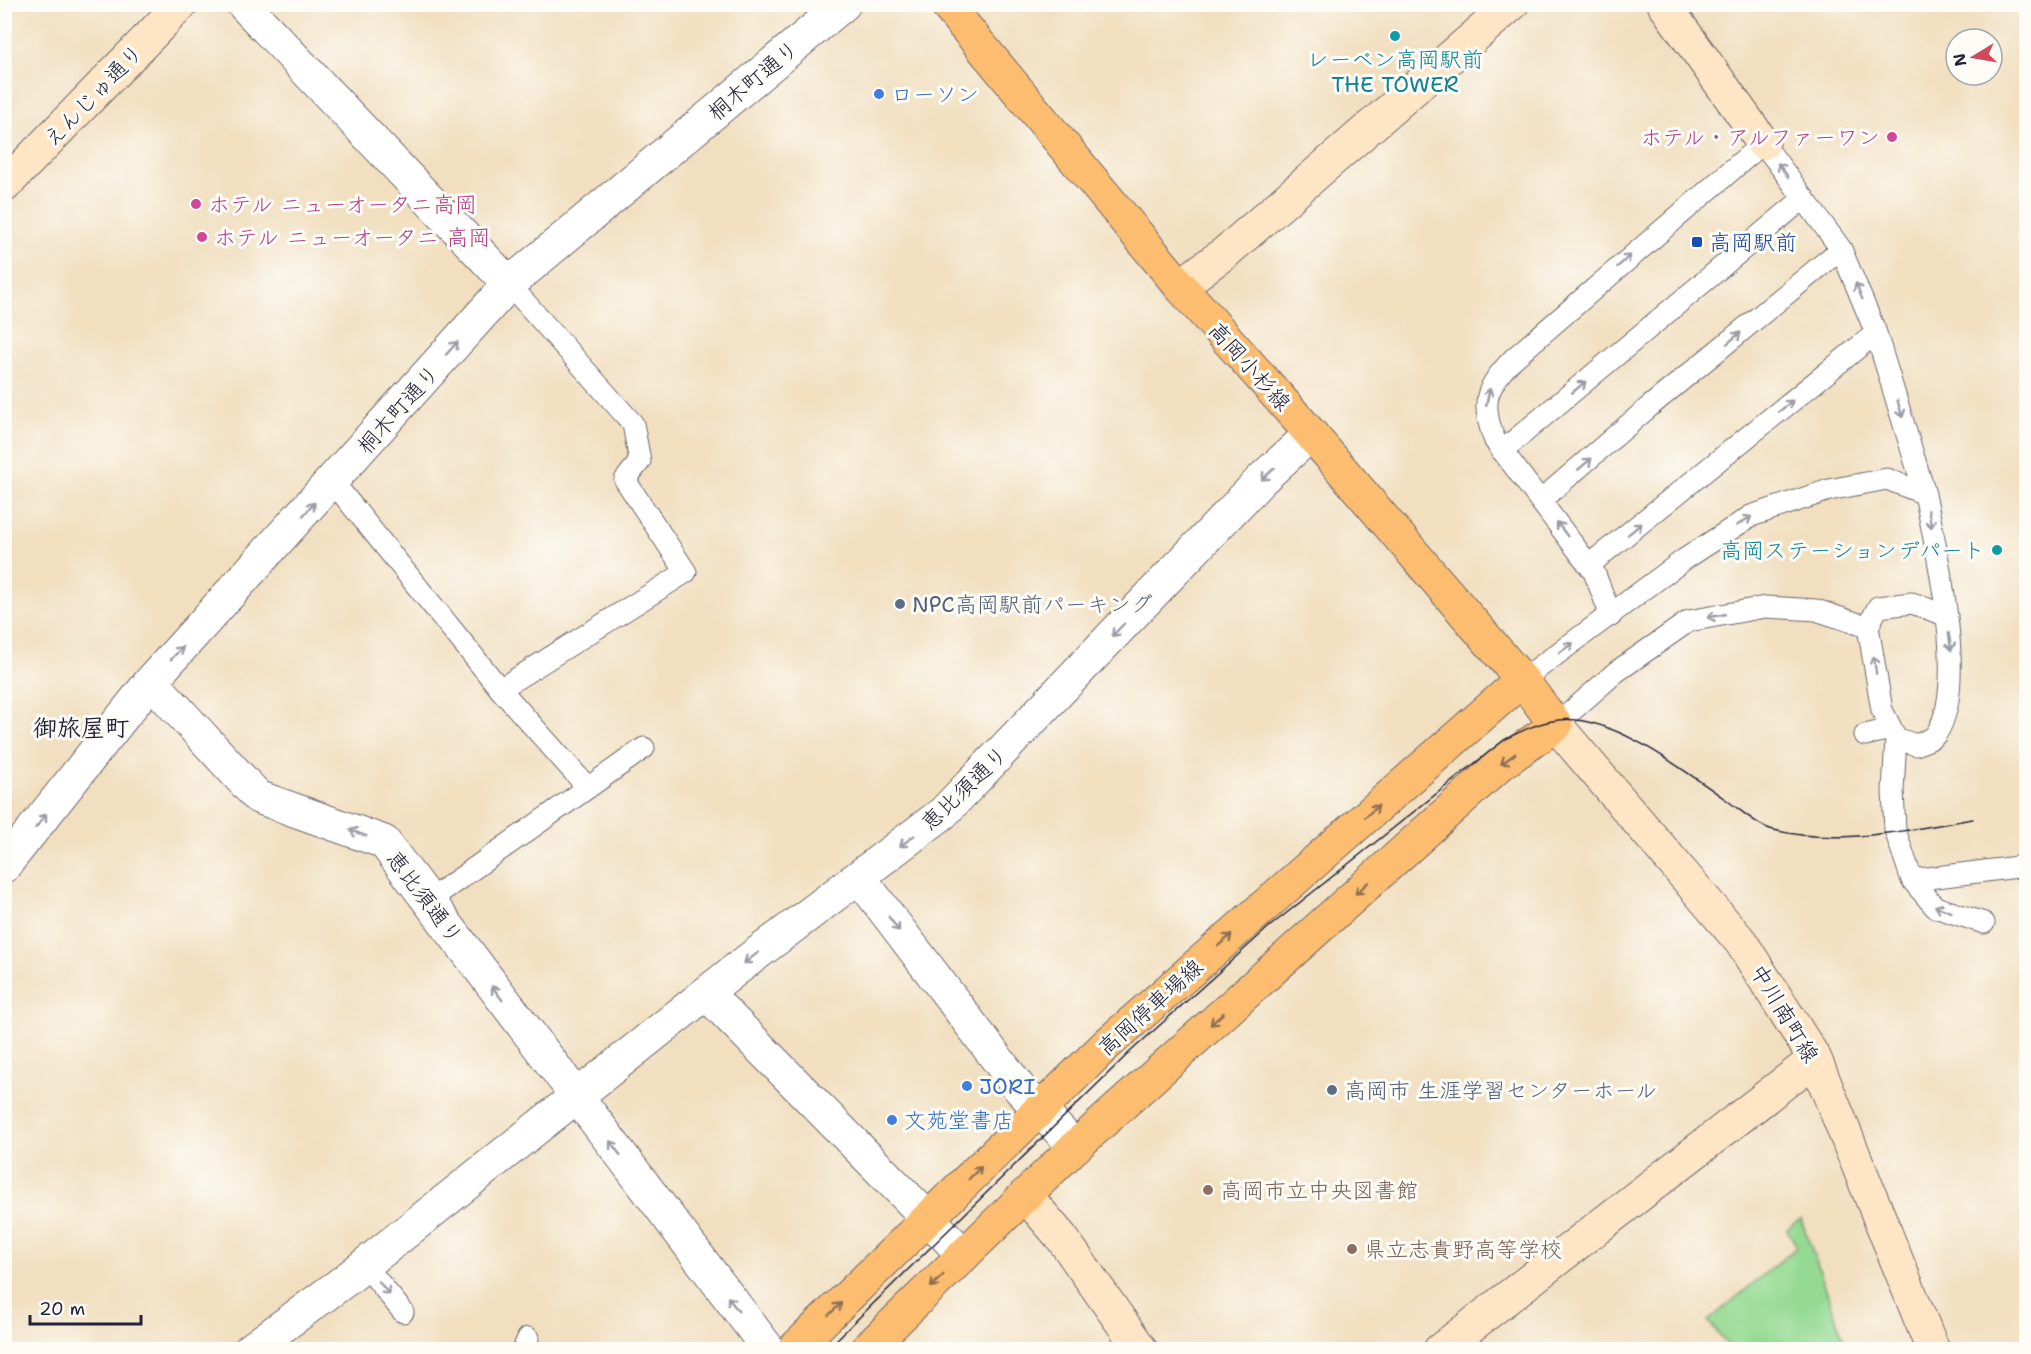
<svg xmlns="http://www.w3.org/2000/svg" width="2031" height="1354" font-family="'Shantell Sans','Klee One',sans-serif">
	<rect width="100%" height="100%" fill="#fdfcf7"/>
	<filter id="ink" filterUnits="userSpaceOnUse"><feTurbulence type="fractalNoise" baseFrequency=".0167" numOctaves="2"/><feDisplacementMap in="SourceGraphic" scale="12" xChannelSelector="R" yChannelSelector="G"/><feConvolveMatrix kernelMatrix="1 2 1 2 8 2 1 2 1" color-interpolation-filters="sRGB"/></filter>
	<filter id="wash" filterUnits="userSpaceOnUse"><feTurbulence type="fractalNoise" baseFrequency=".008" numOctaves="4" result="noise"/><feDisplacementMap in="SourceGraphic" scale="24" xChannelSelector="R" yChannelSelector="G"/><feGaussianBlur stdDeviation="1.35" result="paint"/><feColorMatrix in="noise" values="0 0 0 0 0 0 0 0 0 0 0 0 0 0 0 0 0 1.4 0 .05"/><feComposite in="paint" operator="in"/></filter>
	<g filter="url(#wash)">
		<rect width="100%" height="100%" fill="#f1dfc0"/>
		<path fill="#94da93" stroke="#5b7e67" stroke-width="1.5" d="M1801,1219L1847,1349H1732L1708,1321L1797,1247L1787,1229Z"/>
	</g>
	<g filter="url(#ink)">
		<g fill="none" stroke-linecap="round" stroke-linejoin="round">
			<g stroke="#6a646a" stroke-width="23">
				<path id="lane" d="M1841,249L1876,333
					M1502,451L1804,198
					M333,482L500,689L588,788
					M1540,501L1649,407L1841,249L1763,143L1513,359C1485,388 1480,403 1495,441L1594,572L1611,616
					M1589,565L1876,333L1925,494
					M1868,627L1878,607L1912,603L1947,616
					M1522,680L1685,559L1751,516L1829,490L1887,479L1925,494C1936,549 1969,687 1936,734C1932,740 1922,742 1916,745L1896,738L1882,710L1868,627L1816,610L1765,607L1689,621L1616,672L1556,725
					M500,689L686,572L625,480L640,461L633,424L509,284
					M1865,735L1891,729
					M1896,738L1893,791L1895,830L1912,880L1935,907L1984,923
					M1912,880L2026,866
					M428,901L644,748
					M365,1265L403,1312
					M523,1350L528,1338"/>
			</g>
			<g stroke="#6a646a" stroke-width="35">
				<path id="street" d="M243,4L509,284
					M151,681L258,797L384,842L769,1350
					M4,866L151,681L509,284L844,4
					M859,877L1020,1089L1075,1147
					M706,993L964,1255
					M250,1350L347,1279L734,971L943,813L1262,479L1311,434"/>
			</g>
			<g stroke="#6a646a" stroke-width="35">
				<path id="secondary" d="M1664,4L1763,143
					M4,186L181,4
					M1180,286L1226,252L1512,4
					M1556,725L1741,942L1815,1059L1933,1350
					M1025,1195L1062,1238L1141,1350
					M1440,1350L1815,1059"/>
			</g>
			<g stroke="#6a646a" stroke-width="35">
				<path id="primary" d="M793,1350L1106,1045L1522,680
					M866,1350L1075,1147L1502,763L1556,725L1522,680L1311,434L1180,286L946,4"/>
			</g>
			<use href="#lane" stroke="#fff" stroke-width="21"/>
			<use href="#street" stroke="#fff" stroke-width="33"/>
			<use href="#secondary" stroke="#fee5c5" stroke-width="33"/>
			<use href="#primary" stroke="#fcbd6f" stroke-width="33"/>
			<path stroke="#22223b" stroke-width="1.5" d="M826,1350L1130,1052L1269,927L1504,740C1521,731 1539,722 1559,720C1612,714 1683,770 1725,799C1738,808 1755,824 1770,829C1835,847 1907,830 1973,819"/>
		</g>
		<defs><path id="oneway-shaft" d="M-6 0H5M1.5-3L5.5 0L1.5 3" fill="none" stroke-width="1.6" stroke-linecap="round" stroke-linejoin="round" transform="scale(1.5)"/></defs>
		<g stroke="#9c9ca7">
			<use href="#oneway-shaft" transform="translate(1783 170) rotate(-126)"/>
			<use href="#oneway-shaft" transform="translate(1624 261) rotate(-42)"/>
			<use href="#oneway-shaft" transform="translate(1859 291) rotate(-112)"/>
			<use href="#oneway-shaft" transform="translate(1734 338) rotate(-39)"/>
			<use href="#oneway-shaft" transform="translate(452 348) rotate(-48)"/>
			<use href="#oneway-shaft" transform="translate(1579 387) rotate(-40)"/>
			<use href="#oneway-shaft" transform="translate(1488 397) rotate(-78)"/>
			<use href="#oneway-shaft" transform="translate(1786 406) rotate(-39)"/>
			<use href="#oneway-shaft" transform="translate(1900 409) rotate(73)"/>
			<use href="#oneway-shaft" transform="translate(1585 464) rotate(-40)"/>
			<use href="#oneway-shaft" transform="translate(1268 474) rotate(137)"/>
			<use href="#oneway-shaft" transform="translate(309 509) rotate(-48)"/>
			<use href="#oneway-shaft" transform="translate(1930 519) rotate(79)"/>
			<use href="#oneway-shaft" transform="translate(1744 521) rotate(-32)"/>
			<use href="#oneway-shaft" transform="translate(1562 529) rotate(-127)"/>
			<use href="#oneway-shaft" transform="translate(1635 529) rotate(-39)"/>
			<use href="#oneway-shaft" transform="translate(1716 616) rotate(169)"/>
			<use href="#oneway-shaft" transform="translate(1118 630) rotate(134)"/>
			<use href="#oneway-shaft" transform="translate(1950 642) rotate(82)"/>
			<use href="#oneway-shaft" transform="translate(1566 648) rotate(-36)"/>
			<use href="#oneway-shaft" transform="translate(177 653) rotate(-47)"/>
			<use href="#oneway-shaft" transform="translate(1875 665) rotate(-98)"/>
			<use href="#oneway-shaft" transform="translate(41 821) rotate(-52)"/>
			<use href="#oneway-shaft" transform="translate(358 833) rotate(-160)"/>
			<use href="#oneway-shaft" transform="translate(907 841) rotate(143)"/>
			<use href="#oneway-shaft" transform="translate(1943 909) rotate(-159)"/>
			<use href="#oneway-shaft" transform="translate(894 924) rotate(53)"/>
			<use href="#oneway-shaft" transform="translate(751 958) rotate(143)"/>
			<use href="#oneway-shaft" transform="translate(497 993) rotate(-127)"/>
			<use href="#oneway-shaft" transform="translate(615 1148) rotate(-127)"/>
			<use href="#oneway-shaft" transform="translate(384 1288) rotate(51)"/>
			<use href="#oneway-shaft" transform="translate(733 1304) rotate(-127)"/>
		</g>
		<g stroke="#8f7055">
			<use href="#oneway-shaft" transform="translate(1508 759) rotate(144)"/>
			<use href="#oneway-shaft" transform="translate(1372 811) rotate(-41)"/>
			<use href="#oneway-shaft" transform="translate(1362 888) rotate(138)"/>
			<use href="#oneway-shaft" transform="translate(1225 940) rotate(-41)"/>
			<use href="#oneway-shaft" transform="translate(1217 1019) rotate(138)"/>
			<use href="#oneway-shaft" transform="translate(975 1173) rotate(-44)"/>
			<use href="#oneway-shaft" transform="translate(937 1281) rotate(136)"/>
			<use href="#oneway-shaft" transform="translate(835 1309) rotate(-44)"/>
		</g>
	</g>
	<g fill="#0f9aa8" stroke="#fdfcf7" stroke-width="2">
		<circle cx="1395" cy="36" r="6"/>
		<circle cx="1997" cy="550" r="6"/>
	</g>
	<g fill="#3f7fe0" stroke="#fdfcf7" stroke-width="2">
		<circle cx="879" cy="94" r="6"/>
		<circle cx="967" cy="1086" r="6"/>
		<circle cx="892" cy="1120" r="6"/>
	</g>
	<g fill="#d1479c" stroke="#fdfcf7" stroke-width="2">
		<circle cx="1892" cy="137" r="6"/>
		<circle cx="196" cy="204" r="6"/>
		<circle cx="202" cy="237" r="6"/>
	</g>
	<rect fill="#1a4fb4" stroke="#fdfcf7" stroke-width="2" x="1691" y="236" width="12" height="12" rx="3"/>
	<g fill="#5c6f8a" stroke="#fdfcf7" stroke-width="2">
		<circle cx="900" cy="604" r="6"/>
		<circle cx="1332" cy="1090" r="6"/>
	</g>
	<g fill="#8d6e63" stroke="#fdfcf7" stroke-width="2">
		<circle cx="1208" cy="1190" r="6"/>
		<circle cx="1352" cy="1249" r="6"/>
	</g>
	<g text-anchor="middle" stroke-width="6" stroke-linejoin="round" paint-order="stroke">
		<g font-size="22" fill="#0d838f" stroke="#fdfcf7">
			<text x="1395" y="67">レーベン高岡駅前<tspan x="1395" dy="25">THE TOWER</tspan></text>
			<text x="1985" y="558" text-anchor="end">高岡ステーションデパート</text>
		</g>
		<g font-size="22" fill="#22223b" stroke="#fdfcf7">
			<text transform="translate(753 80) rotate(-40)" y="8">桐木町通り</text>
			<text transform="translate(93 95) rotate(-46)" y="8">えんじゅ通り</text>
			<text transform="translate(1250 366) rotate(48)" y="8">高岡小杉線</text>
			<text transform="translate(398 409) rotate(-48)" y="8">桐木町通り</text>
			<text transform="translate(964 788) rotate(-44)" y="8">恵比須通り</text>
			<text transform="translate(425 897) rotate(53)" y="8">恵比須通り</text>
			<text transform="translate(1150 1007) rotate(-42)" y="8">高岡停車場線</text>
			<text transform="translate(1785 1013) rotate(59)" y="8">中川南町線</text>
		</g>
		<g font-size="22" fill="#366cbe" stroke="#fdfcf7" text-anchor="start">
			<text x="891" y="102">ローソン</text>
			<text x="979" y="1094">JORI</text>
			<text x="904" y="1128">文苑堂書店</text>
		</g>
		<g font-size="22" fill="#b23c85" stroke="#fdfcf7" text-anchor="start">
			<text x="1880" y="145" text-anchor="end">ホテル・アルファーワン</text>
			<text x="208" y="212">ホテル ニューオータニ高岡</text>
			<text x="214" y="245">ホテル ニューオータニ 高岡</text>
		</g>
		<g font-size="22" fill="#164399" stroke="#fdfcf7" text-anchor="start">
			<text x="1709" y="250">高岡駅前</text>
		</g>
		<g font-size="22" fill="#4e5e75" stroke="#fdfcf7" text-anchor="start">
			<text x="912" y="612">NPC高岡駅前パーキング</text>
			<text x="1344" y="1098">高岡市 生涯学習センターホール</text>
		</g>
		<g font-size="22" fill="#785e54" stroke="#fdfcf7" text-anchor="start">
			<text x="1220" y="1198">高岡市立中央図書館</text>
			<text x="1364" y="1257">県立志貴野高等学校</text>
		</g>
		<g font-size="24" font-weight="bold" fill="#22223b" stroke="#fdfcf7">
			<text x="81" y="736">御旅屋町</text>
		</g>
	</g>
	<rect width="2031" height="1354" fill="none" stroke="#fdfcf7" stroke-width="24"/>
	<g transform="translate(1974 57) rotate(259)"><circle r="28" fill="#fdfcf7" stroke="#a5a5ac" stroke-width="1.5"/>
	<path d="M0-4.5L10 22L0 15L-10 22Z" fill="#d1495b"/>
	<text y="-9" font-size="16" font-weight="bold" text-anchor="middle" fill="#22223b">N</text>
	</g>
	<path d="M30 1315v9h111v-9" fill="none" stroke="#22223b" stroke-width="3"/>
	<text x="39" y="1315" font-size="18" fill="#22223b" stroke="#fdfcf7" stroke-width="4.5" paint-order="stroke">20 m</text>
</svg>
